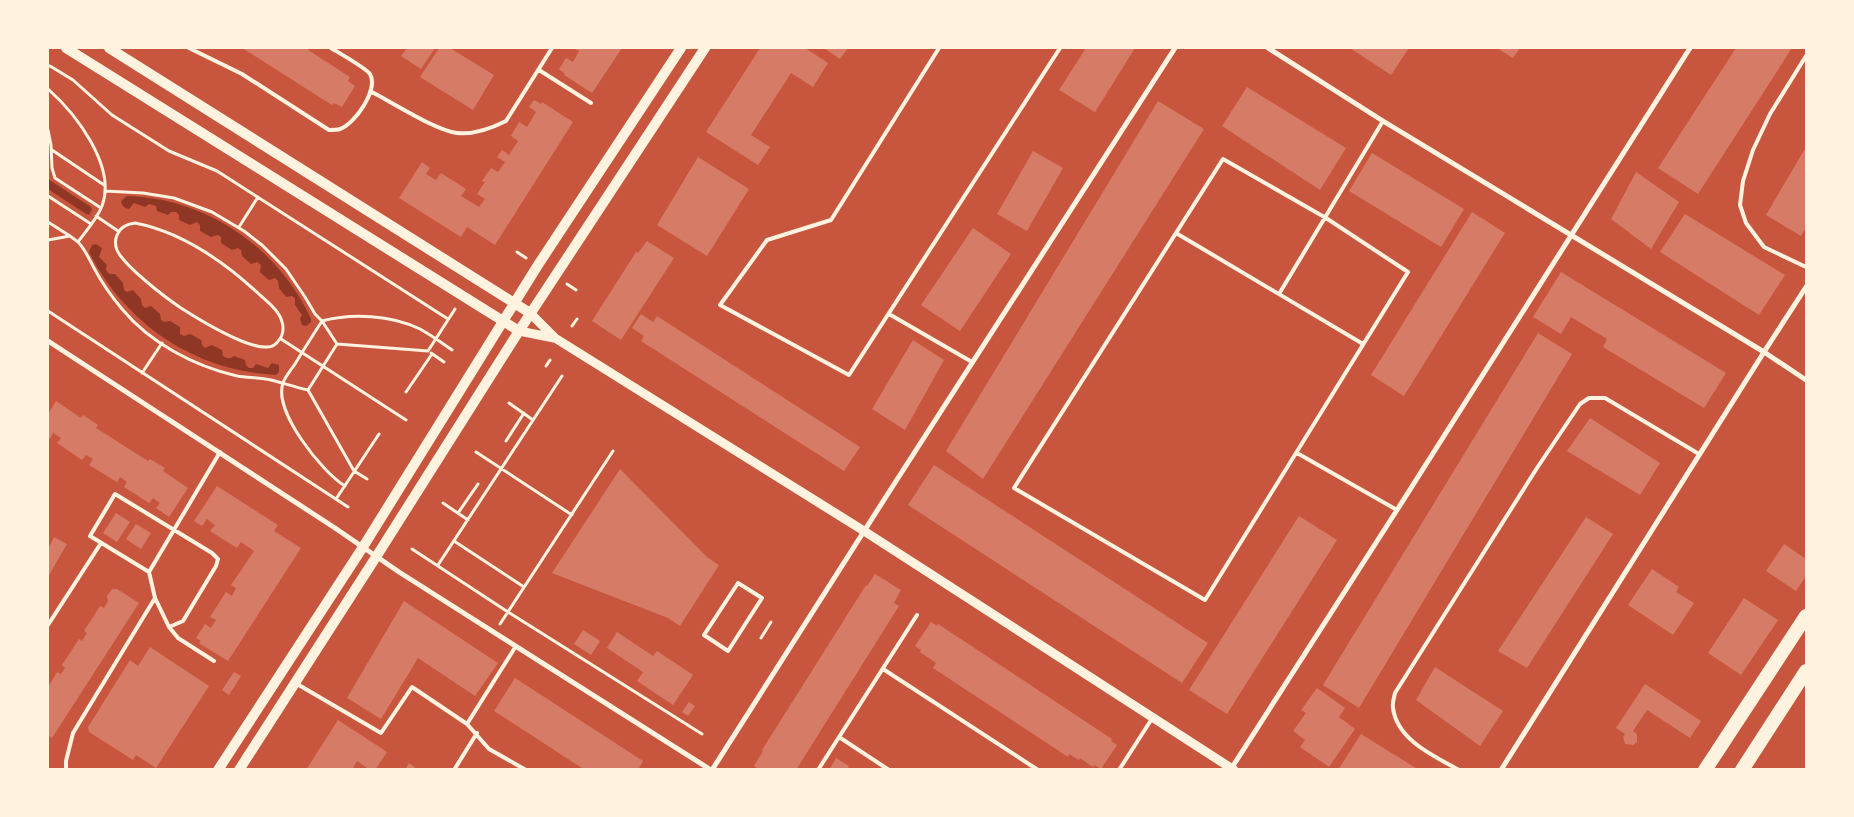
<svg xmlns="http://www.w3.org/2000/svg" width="1854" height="817" font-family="'Exo 2',sans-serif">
	<rect width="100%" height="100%" fill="#c8553d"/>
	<path fill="#8f3625" d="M48,179L91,207L92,210L89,215L86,214L48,189Z
		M127,196C206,198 278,247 311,319V322L306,326L302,325L300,319L302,315L295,305V298L292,296L286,297L279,288L278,281L275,278L269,280L260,272L261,265L257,262L251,264L242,256L241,250L238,248L232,250L221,243V237L218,235L211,237L200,231V225L197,222L190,225L179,220V215L176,212H171L168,215L157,211L156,206L149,204L145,207L134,203L129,209C124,208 122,206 121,201Z
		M96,244L102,248L99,257L107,265C105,269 106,272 110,274H115L123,283L124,290L127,292L133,290L141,299L142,305L145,308L151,306L160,314L161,320L164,322L170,321L180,327V334L184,336L190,334L201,340L202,345L205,348L212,345L222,350L223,356C227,359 230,359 234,356L245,360L246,365L249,368H253L256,364L268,368L272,363L279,365V372L276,375C195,371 125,324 89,252L92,245Z"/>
	<path fill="#d67c66" d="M242,48H309L308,50L350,77L348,81L355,86L342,107L334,103L332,105Z
		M407,48H435L421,69L401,56Z
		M439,48H450L494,75L473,110L420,77Z
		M573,48H622L592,93L564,75L565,74L559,69L566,58L573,62L579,51Z
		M760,48H805L828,63L813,87L791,73L751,135L770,147L758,165L706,132Z
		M824,48H848L840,59Z
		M1086,48H1135L1095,112L1059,90Z
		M1350,48H1409L1391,75Z
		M1497,48H1520L1513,58Z
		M1736,48H1792L1698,194L1658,168Z
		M1247,87L1346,148L1320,190L1222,126Z
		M534,100L541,104L542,102L573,122L495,245L467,227L461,237L399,198L422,162L430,168L426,174L436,180L441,173L466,189L461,196L479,207L485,199L477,194L485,182L482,181L491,168L498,172L505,162L497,157L502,150L509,155L518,141L511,136L519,122L527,127L536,112L529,107Z
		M1158,101L1204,129L983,479L946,451Z
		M1806,147V227L1801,236L1766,215Z
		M1033,151L1063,168L1027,231L997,214Z
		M1372,153L1464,209L1441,247L1349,191Z
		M698,157L749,189L707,256L657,225Z
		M1636,172L1679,202L1651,249L1611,219Z
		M1472,212L1505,233L1404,396L1371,375Z
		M1685,214L1785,275L1759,315L1660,252Z
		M973,228L1011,254L960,331L921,305Z
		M647,241L674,258L621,340L592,321L636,252L638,253Z
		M1561,272L1726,373L1704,408L1603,347L1607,339L1571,317L1561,334L1533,317Z
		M641,314L653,322L657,316L860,447L844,471L641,341L644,336L632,328Z
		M1538,333L1572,354L1359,708L1323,685Z
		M913,340L944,360L905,430L872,409Z
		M56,401L81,418L83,415L98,425L96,428L148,461L150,459L165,468L163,471L188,488L169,517L156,508L160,503L153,498L149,503L124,487L127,482L120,477L117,482L89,465L93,459L86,455L82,460L57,443L61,438L53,433L50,439L48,437V414Z
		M1590,418L1660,463L1640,495L1567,451Z
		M934,465L1208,643L1182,683L908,505Z
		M620,469L707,557L719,565L680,626L668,618L552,573Z
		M217,486L278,525L274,531L301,548L228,661L199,643L201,641L196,638L205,624L211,628L216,620L210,617L226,592L232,596L236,588L231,585L254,551L241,542L237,548L210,531L215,525L207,519L202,526L194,521Z
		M116,513L130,522L117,542L103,533Z
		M1299,516L1337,540L1227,714L1189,690Z
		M1586,517L1613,534L1527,668L1498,651Z
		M136,524L151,533L141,549L126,539Z
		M54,537L67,544L48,577V549Z
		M1784,544L1806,559V576L1796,591L1766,571Z
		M1652,569L1679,587L1676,592L1694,603L1673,635L1628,605Z
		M875,574L901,590L894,603L899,606L796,770L790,768L789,770H760L754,766L763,751L762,750L866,585L867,586Z
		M112,589H117L139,603L52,738L48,735V687L57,672L61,674L65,668L62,665L79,639L82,641L87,633L84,631L100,606L104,608L108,601L107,596Z
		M1744,598L1778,620L1741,675L1708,653Z
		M404,601L498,663L475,696L418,658L381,719L347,698Z
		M931,622L937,626L938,624L1112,739L1111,741L1117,745L1101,769L1095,765L1093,767L1080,758L1079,760L1069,754L1068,757L933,668L936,663L920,652L921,650L915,646Z
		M583,630L600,641L591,655L574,644Z
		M617,632L653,656L657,651L693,675L673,705L637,681L643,672L607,648Z
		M150,647L209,686L156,768L136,755L133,760L89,732L88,727L130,660L138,666Z
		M1435,667L1503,711L1480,746L1416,700Z
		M234,672L241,676L229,695L222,690Z
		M515,678L643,761L638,770H585L494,711Z
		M1645,684L1701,721L1690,738L1647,710L1633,731L1637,734V742L1633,745L1625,744L1623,737L1625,734L1616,728Z
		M1317,688L1345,708L1339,717L1355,729L1329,767L1300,747L1305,740L1293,731L1306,713L1301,710Z
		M689,702L695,706L688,716L682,712Z
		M338,720L387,752L375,770H370L357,761L352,770H306Z
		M1361,734L1419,770H1338Z
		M836,758L849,766L847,770H829Z
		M409,763L418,770H405Z"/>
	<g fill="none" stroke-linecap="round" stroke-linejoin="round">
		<path stroke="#fff3e0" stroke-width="3" d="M48,66H50L73,80L112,115L169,151L217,171L448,319
			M48,89C75,113 117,166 102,206C97,219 86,231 78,242L70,236L48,240
			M48,130L51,145L52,168L55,178L101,208
			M52,150L104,185
			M105,191L143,193L174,198L212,212L244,231L262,245L286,269L305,297L315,314L322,321L337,344
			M48,196L91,224
			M96,216L118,231
			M48,222L70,236
			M135,223C182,232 227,264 261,296C269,303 280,312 282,322C284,328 283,336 279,340C276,345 272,347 267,347C247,349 198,319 181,308C166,298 124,266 117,250C115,245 115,240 117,235C120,227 127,224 135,223Z
			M239,227L258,197
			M78,242C85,249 89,259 94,268C102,283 111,296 122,309C150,343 194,366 237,376C248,378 260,377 271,380C283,383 295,387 308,390
			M517,252L526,258
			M567,284L576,290
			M48,311L348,507
			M572,326L577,319
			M281,339L406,420
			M431,353L444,362
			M546,366L550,360
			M142,373L162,343
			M406,392L432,354
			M509,403L533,420
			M506,441L524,413
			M476,452L572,515
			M367,479L354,471L308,390L337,344L428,351L455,309
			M345,486C322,472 273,411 283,383C285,377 291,370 295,364C304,349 313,335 322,321C352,313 391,315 420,329C431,335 442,343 452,350
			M336,499L379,434
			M443,503L468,520
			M458,513L478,484
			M454,541L524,587
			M412,549L508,612L702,734
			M438,565L562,376
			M500,624L613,451
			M761,638L771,622"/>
		<path stroke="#fff3e0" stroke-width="4" d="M189,48L242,74L329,130C332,130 337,130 340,129C355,124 379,89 370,74C366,68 339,53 331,48
			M939,48L831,220L767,240L720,305L849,375L1060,48
			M1806,56L1770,114L1753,150L1743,181L1740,205L1746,223L1764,247L1806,267
			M539,70L591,103
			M372,92C393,103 435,130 457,133C474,135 492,128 506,121L552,48
			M1223,159L1326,218L1408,272L1205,600L1014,488Z
			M1176,233L1363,344
			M1279,294L1383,121
			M889,314L972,362
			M1297,453L1397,510
			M149,572L90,536L115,494L212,553L218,559L216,566L183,621L169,627
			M738,583L762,598L728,651L704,635Z
			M155,598L169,627L178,638L214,661
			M48,625L101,543
			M883,669L1038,770
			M297,684L381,733L412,687L467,724L489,749L526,770
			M467,724L516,646
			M839,737L889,770
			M66,770V761L73,733L155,598L149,572L220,452
			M454,770L477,733
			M818,770L917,615
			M1119,770L1153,717
			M1459,770C1434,756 1397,740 1393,708C1392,703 1394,698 1395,693L1537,468L1580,404L1589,398H1605L1699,454"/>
		<path stroke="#fff3e0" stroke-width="5" d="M1268,48L1383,121L1764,352L1806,380
			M48,341L335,528L399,572L711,770
			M1231,769L1397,510L1690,48
			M712,770L889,492L1175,48
			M1501,770L1764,352L1806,287"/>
		<path stroke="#fff3e0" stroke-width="9" d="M530,313L555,338L864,531L1234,770
			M519,331L554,338"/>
		<path stroke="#fff3e0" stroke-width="10" d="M66,48L519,331
			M109,48L530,313
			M218,770L363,547L538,265L681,48
			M239,770L376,557L519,331L705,48"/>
		<path stroke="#fff3e0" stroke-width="14" d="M1705,770L1806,616
			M1742,770L1806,671"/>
	</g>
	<rect width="1854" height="817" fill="none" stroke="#fff3e0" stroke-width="98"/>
</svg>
